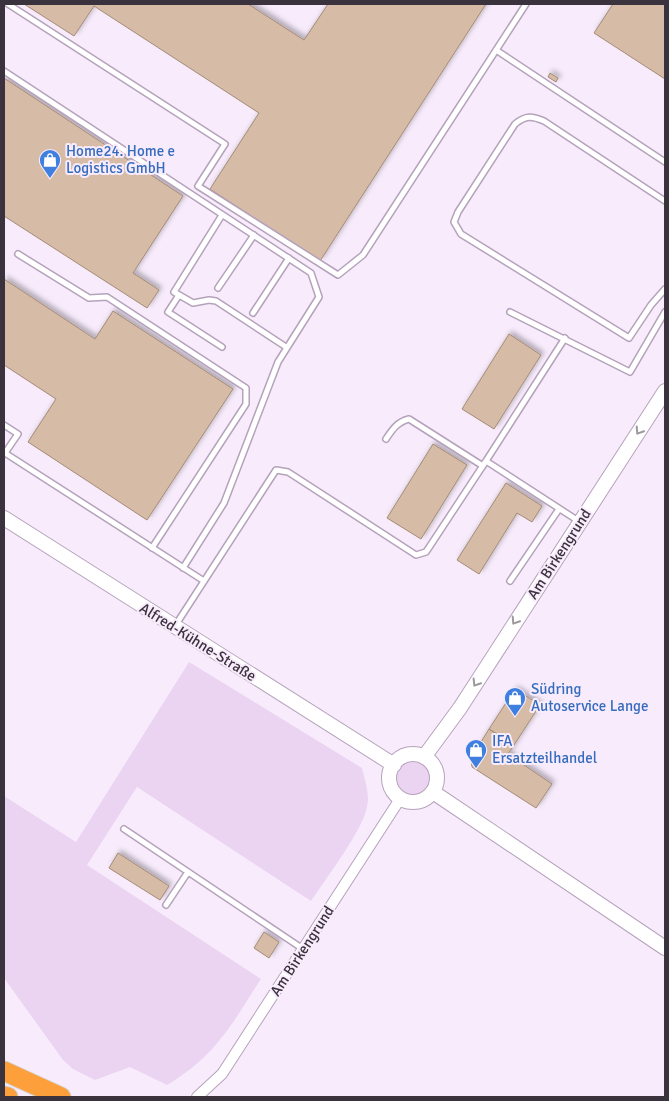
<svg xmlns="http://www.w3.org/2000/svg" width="669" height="1101" font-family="Signika,sans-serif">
	<defs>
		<filter id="shadow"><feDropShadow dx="3" dy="-3" stdDeviation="2.5" flood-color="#0004"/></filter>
	</defs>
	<rect width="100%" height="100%" fill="#f8ecfc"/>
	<path fill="#ebd4f2" d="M189,662L362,768C365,780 370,795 367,807C363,830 325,880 311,901L137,787L87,865L261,979C231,1025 216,1056 167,1085L130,1067L95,1080L73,1069L63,1060L4,978V796L76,842Z
		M395 779a19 19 0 1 1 38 0a19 19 0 1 1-38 0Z"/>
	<path fill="#d6bba6" stroke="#a48b76" filter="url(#shadow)" d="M24,4H248L304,40L328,4H486L320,261L210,189L259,113L94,6L74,36Z
		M613,4H665V79L594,33Z
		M550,73L558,78L556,82L548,77Z
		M4,78L183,196L133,273L159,290L147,308L4,216Z
		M4,279L95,339L113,311L233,389L147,520L28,442L56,399L4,365Z
		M509,334L541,355L494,429L462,409Z
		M433,444L467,465L421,539L387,518Z
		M506,483L542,506L532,522L517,513L479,574L457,560Z
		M515,689L540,705L514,745L489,729Z
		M489,729L514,745L508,754L552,784L536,808L472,767L471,758Z
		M118,853L169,886L160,900L109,868Z
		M264,932L279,942L269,958L254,948Z"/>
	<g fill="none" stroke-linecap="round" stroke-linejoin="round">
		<g stroke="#b5a2bb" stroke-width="8">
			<path id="lane" d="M8,4L225,144L198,186L338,275L363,255L526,4
				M496,50L665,162
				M4,71L311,273L319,297L278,362L224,503L183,568
				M665,201L544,121C532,116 526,115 515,124L458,212L454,222L461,234L629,338L651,305L665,289
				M222,215L174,292L193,303L209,300L216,301L286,347
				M18,254L89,298L107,297L246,388V404L152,548
				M218,288L254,235
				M179,295L168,312L222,347
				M510,312L630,372L665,312
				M253,313L289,258
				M4,425L18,434L5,453L204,581
				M386,439C392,430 397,422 409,419L483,466
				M486,461L565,338
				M510,581L559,509
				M175,626L276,470L288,472L416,555L426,552L486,461L580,522
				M124,829L303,949
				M166,905L188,872"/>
		</g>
		<g stroke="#b5a2bb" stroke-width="12">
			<path id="street" d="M197,1097L222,1074L400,799"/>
		</g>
		<g stroke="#b5a2bb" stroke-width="16">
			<path id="secondary" d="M4,518L394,765
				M389 778a24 24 0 1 1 48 0a24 24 0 1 1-48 0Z
				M424,757L460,708L665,391
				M433,792L665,948"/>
		</g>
		<g stroke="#d4d2d4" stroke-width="21">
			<path id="highway" d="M4,1071L61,1097
				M4,1096L8,1097"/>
		</g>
		<use href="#lane" stroke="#fff" stroke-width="5"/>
		<use href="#street" stroke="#fff" stroke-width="10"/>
		<use href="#secondary" stroke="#fff" stroke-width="14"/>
		<use href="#highway" stroke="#fd9f3a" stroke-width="19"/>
	</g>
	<defs><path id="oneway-chevron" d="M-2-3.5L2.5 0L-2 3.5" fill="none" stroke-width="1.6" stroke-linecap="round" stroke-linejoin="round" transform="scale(1.25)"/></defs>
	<g stroke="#9c989e">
		<use href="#oneway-chevron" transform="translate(639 431) rotate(123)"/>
		<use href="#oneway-chevron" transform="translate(515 621) rotate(123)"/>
		<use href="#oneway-chevron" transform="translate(476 683) rotate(122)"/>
	</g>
	<defs>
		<g id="shop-pin" transform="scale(1.125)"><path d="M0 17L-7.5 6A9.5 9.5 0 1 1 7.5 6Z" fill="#3f7fe0" stroke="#f8ecfc"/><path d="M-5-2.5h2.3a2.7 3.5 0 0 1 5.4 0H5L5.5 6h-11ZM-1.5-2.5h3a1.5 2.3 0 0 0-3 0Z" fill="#fff"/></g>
	</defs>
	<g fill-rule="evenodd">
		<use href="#shop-pin" x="50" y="160"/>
		<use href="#shop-pin" x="515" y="698"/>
		<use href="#shop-pin" x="476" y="750"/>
	</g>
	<g text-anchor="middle" stroke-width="4" stroke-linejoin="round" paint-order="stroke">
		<g font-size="15" fill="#366cbe" stroke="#f8ecfc" text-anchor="start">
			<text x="66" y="156">Home24. Home e<tspan x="66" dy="17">Logistics GmbH</tspan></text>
			<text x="531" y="694">Südring<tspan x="531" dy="17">Autoservice Lange</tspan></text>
			<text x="492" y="746">IFA<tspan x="492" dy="17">Ersatzteilhandel</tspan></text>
		</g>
		<g font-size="15" fill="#3a323c" stroke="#f8ecfc">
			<text transform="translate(559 554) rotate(-57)" y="5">Am Birkengrund</text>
			<text transform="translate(198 642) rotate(32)" y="5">Alfred-Kühne-Straße</text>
			<text transform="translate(302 951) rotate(-57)" y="5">Am Birkengrund</text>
		</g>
	</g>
	<rect width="669" height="1101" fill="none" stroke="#3a323c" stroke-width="10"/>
</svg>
